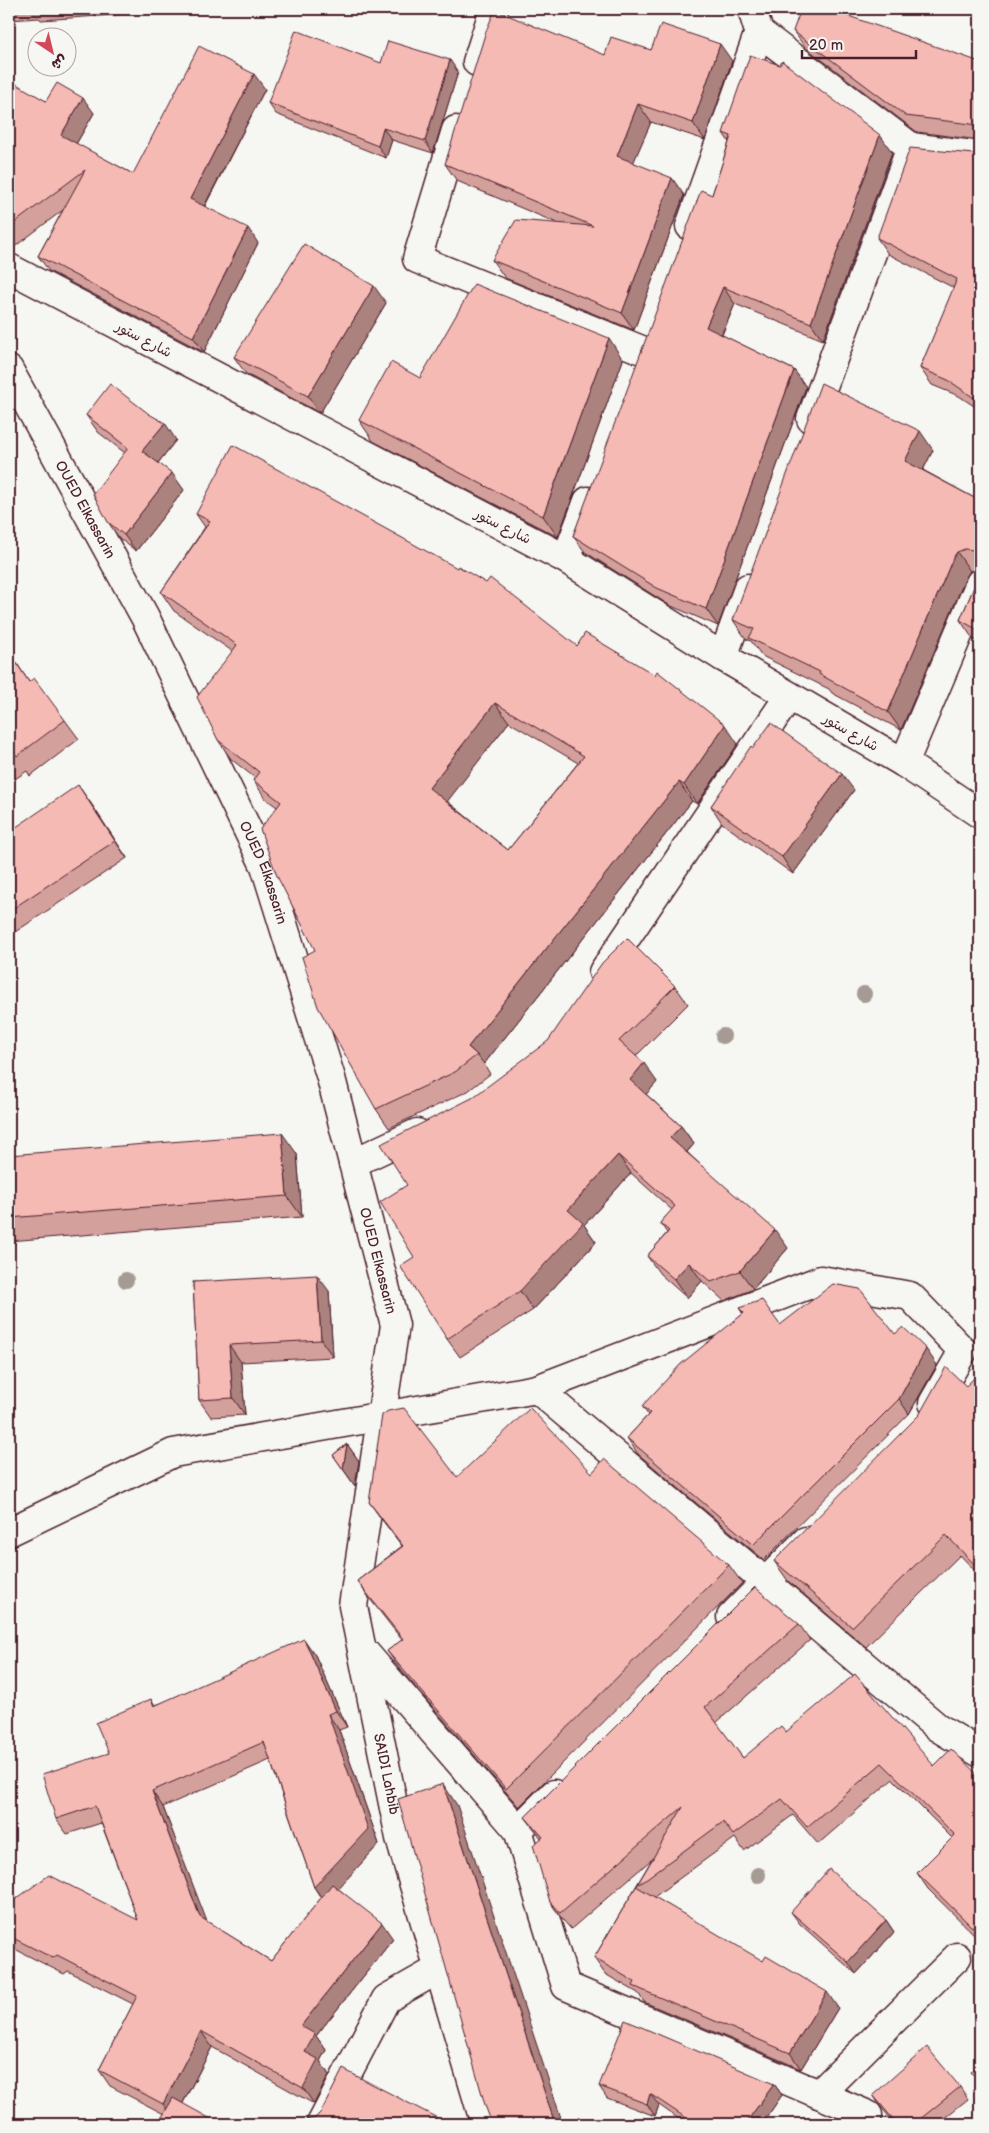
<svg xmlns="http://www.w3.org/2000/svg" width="989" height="2133" font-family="'Balsamiq Sans','Playpen Sans Arabic',sans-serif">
	<rect width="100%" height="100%" fill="#f6f6f2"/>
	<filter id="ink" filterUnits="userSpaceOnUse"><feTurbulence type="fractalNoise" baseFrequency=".02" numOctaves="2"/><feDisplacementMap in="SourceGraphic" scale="10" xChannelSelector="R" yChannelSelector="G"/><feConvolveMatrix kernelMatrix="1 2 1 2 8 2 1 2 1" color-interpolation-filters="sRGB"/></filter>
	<g filter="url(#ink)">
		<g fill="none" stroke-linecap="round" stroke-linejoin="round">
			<g stroke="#4a1f2b" stroke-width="31">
				<g id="street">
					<path d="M752,9L759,32L911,147L980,156"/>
					<path d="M477,62L494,9"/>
					<path d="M456,130L417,259L644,351"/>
					<path d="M690,226L759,32"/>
					<path id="s1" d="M9,370L145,617L265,866L331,1078L395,1325L353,1606L400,1838L485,2124"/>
					<path d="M811,419L911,147"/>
					<path d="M566,559L588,501"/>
					<path d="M723,657L748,588"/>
					<path d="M904,763L980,583"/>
					<path d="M603,972L789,696"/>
					<path d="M353,1163L417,1133"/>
					<path d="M537,1389L821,1280L910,1296L963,1351L933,1403"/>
					<path d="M9,1532L173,1453L537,1389L937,1727L980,1753"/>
					<path d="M731,1617L806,1541"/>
					<path d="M362,1649L518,1830L566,1986L868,2115"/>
					<path d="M518,1830L554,1794"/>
					<path d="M819,2094L957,1957"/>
					<path d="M321,2124L386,1999L437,1970"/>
				</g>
			</g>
			<g stroke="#4a1f2b" stroke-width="31">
				<path id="secondary" d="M9,268L566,559L723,657L904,763L980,814"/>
			</g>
			<use href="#street" stroke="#f6f6f2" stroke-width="28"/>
			<use href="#secondary" stroke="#f6f6f2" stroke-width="28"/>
		</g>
		<g fill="#a59a94">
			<circle cx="864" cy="994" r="8"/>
			<circle cx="723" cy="1036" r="8"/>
			<circle cx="126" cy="1280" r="8"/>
			<circle cx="758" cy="1875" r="8"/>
		</g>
		<path fill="#d4a09c" stroke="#4a1f2b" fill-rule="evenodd" d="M9,9H201L41,20L39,18L9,20Z
			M793,31L980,62V140L917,132L805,47Z
			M651,50L732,61L705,140L651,122L633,162L684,195L634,330L505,278L492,260L557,223L457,181L445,164L605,55Z
			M381,63L458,72L433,153L392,140L386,158L276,114L268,103Z
			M9,85L46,101L94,113L76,144L133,174L265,89L205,206L258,243L204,352L49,271L38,256L63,210L9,251Z
			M723,133L892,152L823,340L735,304L722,335L794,370L806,387L718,626L669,605L585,552L573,536L712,195L729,142Z
			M980,150V410L959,396L932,385L920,368L954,288L888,254L877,238Z
			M386,303L320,413L246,374L234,357Z
			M623,360L558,537L373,441L359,420Z
			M86,415L176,440L158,463L184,490L136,551L120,539L108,522L125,453L98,432Z
			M933,450L923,470L980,501V568H978L970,571L966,577L901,730L832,693L829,689L762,656L751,641L746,639L733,620Z
			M196,514L577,646L738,744L697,804L692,801L484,1064L490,1074L468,1091L389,1128L376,1109L315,950L277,807L266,799L253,780L255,778L231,759L218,740L232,651L174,611L161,592L205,527ZM509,722L578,763L508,850L447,801Z
			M980,573V643L973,639L960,620Z
			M9,651L29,682L65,720L79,739L30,776L27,771L9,783Z
			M753,748L854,790L793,874L722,823L711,806Z
			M90,802L127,858L9,936V832Z
			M675,986L688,1004L636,1056L657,1082L646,1094L681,1126L694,1144L687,1152L788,1248L753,1289L724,1301L702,1281L687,1298L660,1274L647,1256L667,1233L660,1223L672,1210L631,1173L584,1225L596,1242L533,1310L460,1357L447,1339L414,1257L407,1185L472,1098Z
			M297,1154L302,1217L9,1241V1155Z
			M193,1282L329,1291L333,1357L241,1362L245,1415L211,1417L199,1400Z
			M739,1308L780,1325L895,1334L937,1365L909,1414L764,1560L638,1454L627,1438L648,1415L642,1406L743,1314Z
			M980,1384V1576L960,1555L866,1647L788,1581L774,1561L966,1386Z
			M347,1444L359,1461L355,1486L333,1455Z
			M592,1473L729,1565L742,1583L519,1807L400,1669L387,1651L402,1640L370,1599L357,1581L402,1546L382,1520L369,1502L457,1477Z
			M799,1624L810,1640L716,1723L743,1758L786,1732L980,1777V1940L928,1889L917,1873L952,1838L893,1779L818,1844L793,1815L744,1851L735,1838L654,1897L838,2008L801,2069L644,2002L638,1993L605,1974L594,1958L652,1859L571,1929L562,1919L550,1902L541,1838L525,1817Z
			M315,1655L347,1727L339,1730L379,1844L338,1888L393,1939L316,2036L326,2050L320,2061L329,2075L314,2104L212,2047L183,2103L164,2114L110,2086L99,2070L133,2004L68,1971L64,1974L9,1946V1904L138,1920L101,1823L67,1834L56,1819L151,1699L155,1705ZM270,1760L314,1887L321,1898L271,1961L206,1921L163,1807Z
			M791,1912L886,1920L894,1932L856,1974L800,1924Z
			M774,2084L782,2095L762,2124H686L659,2105L655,2116L607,2098L599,2086Z
			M960,2087L968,2099L937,2124H895L881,2107L873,2095Z"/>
		<path fill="#ac827f" stroke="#4a1f2b" d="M720,44L732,61L705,140L693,123Z
			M450,60L458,72L433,153L425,141Z
			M254,74L265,89L200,214L190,199Z
			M83,98L94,113L72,151L61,135Z
			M638,104L651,122L629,173L617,156Z
			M383,128L392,140L386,158L378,146Z
			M880,135L892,152L823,340L811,323Z
			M672,178L684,195L634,330L622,313Z
			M248,228L258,243L204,352L193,337Z
			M374,286L386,303L320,413L308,396Z
			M723,287L735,304L717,344L706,327Z
			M609,338L623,360L558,537L543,516Z
			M794,370L806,387L718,626L706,609Z
			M165,423L176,440L154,468L142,451Z
			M920,431L933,450L918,480L905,461Z
			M172,473L184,490L136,551L124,535Z
			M957,552L970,571L966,577L901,730L888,712L953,558Z
			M495,703L509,722L443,807L429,788Z
			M725,725L738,744L697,804L684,785Z
			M842,774L854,790L793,874L782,857Z
			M679,782L692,801L484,1064L477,1055L468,1047Z
			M78,785L90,802L127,858L115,841Z
			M644,1063L657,1082L643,1098L630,1080Z
			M681,1126L694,1144L683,1156L670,1138Z
			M282,1133L297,1154L302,1217L287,1196Z
			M618,1155L631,1173L584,1225L596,1242L533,1310L520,1291L568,1210Z
			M775,1230L788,1248L753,1289L740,1271Z
			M689,1263L702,1281L687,1298L674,1279Z
			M317,1275L329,1291L333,1357L321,1340Z
			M229,1345L241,1362L245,1415L233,1398Z
			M926,1349L937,1365L909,1414L899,1399Z
			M347,1444L359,1461L355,1486L343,1469Z
			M304,1639L315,1655L347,1727L336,1711Z
			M328,1714L339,1730L379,1844L325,1903L314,1887Z
			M443,1784L457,1805L563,2124H555Z
			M152,1791L163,1807L211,1932L200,1917Z
			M886,1920L894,1932L856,1974L848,1962Z
			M382,1923L393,1939L316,2036L326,2050L320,2061L329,2075L314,2104L303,2088L305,2052L301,2026Z
			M827,1992L838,2008L801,2069L790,2053Z
			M201,2031L212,2047L174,2120L163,2104Z
			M774,2084L782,2095L762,2124H745Z
			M650,2094L659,2105L655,2116L647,2104Z"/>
		<path fill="#f6bab5" stroke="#4a1f2b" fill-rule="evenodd" d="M801,9L840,13L980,62V130L978,127L971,124L906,116L793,31Z
			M495,10L605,55L611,37L651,50L661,24L720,44L693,123L638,104L617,156L672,178L622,313L492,260L516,220L593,226L445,164L486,31Z
			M296,30L381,63L388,41L450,60L425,141L383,128L378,146L268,103Z
			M199,46L254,74L190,199L248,228L193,337L38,256L85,170L9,227V85L11,81L46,101L57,83L83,98L61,135L133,174Z
			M750,55L780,65L782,61L880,135L811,323L723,287L706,327L794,370L706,609L657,588L573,536L701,190L712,195L731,136L723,133Z
			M910,148L974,154L980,150V402L948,380L920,368L957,279L877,238Z
			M304,244L374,286L308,396L234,357Z
			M474,284L609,338L543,516L359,420L391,362L420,378Z
			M821,383L920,431L905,461L980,501V557L973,550L965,549L957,552L953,558L888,712L819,674L820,672L749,638L754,629L733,620Z
			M110,384L149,414L165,423L142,451L172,473L124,535L108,522L93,494L128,448L86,415Z
			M233,445L457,568L458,566L486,583L490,578L577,646L585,633L655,675L657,671L725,725L684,785L679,782L468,1047L477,1055L455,1072L376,1109L318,1007L302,957L315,950L277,876L260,829L281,802L253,780L259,772L218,740L197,697L237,645L161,592L210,521L196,514ZM495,703L584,756L508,850L429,788Z
			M980,573V631L960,620Z
			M9,652L29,682L34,678L65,720L17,756L13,751L9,754Z
			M980,703V713L977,711Z
			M771,723L842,774L782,857L711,806L751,746L753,748Z
			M78,785L115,841L9,911V832Z
			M627,938L675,986L619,1041L644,1063L630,1080L681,1126L670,1138L775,1230L740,1271L711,1282L689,1263L674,1279L647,1256L669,1231L660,1223L675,1206L618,1155L568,1210L583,1223L520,1291L447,1339L400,1266L414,1257L380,1202L407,1185L381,1144L472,1098L548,1041L602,963Z
			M282,1133L287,1196L9,1218V1155Z
			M317,1275L321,1340L229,1345L233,1398L199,1400L193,1282Z
			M833,1284L860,1289L895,1334L903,1327L926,1349L899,1399L753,1545L627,1438L650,1413L642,1406L681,1364L744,1313L739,1308L762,1300L780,1325Z
			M946,1367L966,1386L974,1378L980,1384V1570L946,1535L852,1627L774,1561L919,1415Z
			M404,1408L457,1477L530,1408L592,1473L604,1459L729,1565L506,1789L387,1651L403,1639L357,1581L403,1546L369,1502L382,1415L388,1411Z
			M347,1444L343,1469L333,1455Z
			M755,1587L799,1624L705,1707L743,1758L781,1726L786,1732L855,1674L934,1766L951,1749L980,1777V1918L972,1927L917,1873L955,1835L882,1763L807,1827L782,1799L733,1835L723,1822L636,1886L763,1961L766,1956L827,1992L790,2053L633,1986L635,1982L594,1958L683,1807L560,1913L550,1902L533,1845L543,1837L525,1817Z
			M304,1639L336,1711L328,1714L368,1829L314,1887L264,1742L152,1791L200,1917L271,1961L332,1884L382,1923L301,2026L315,2034L305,2052L318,2059L303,2088L201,2031L163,2104L99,2070L137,1996L57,1955L53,1958L9,1936V1904L49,1875L138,1920L95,1806L56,1819L42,1774L109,1753L96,1723L151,1699L154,1706Z
			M443,1784L555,2124H492L485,2105L398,1799Z
			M829,1869L886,1920L848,1962L791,1912Z
			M625,2020L774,2084L745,2124H695L650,2094L647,2104L599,2086Z
			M927,2047L960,2087L914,2124H897L873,2095Z
			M980,2064V2083L971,2072Z
			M343,2069L449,2124H304L306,2120L315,2118L321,2112Z
			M173,2098L220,2124H158Z"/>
	</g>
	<g text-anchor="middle" stroke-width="4" stroke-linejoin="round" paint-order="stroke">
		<g font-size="14" fill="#4a1f2b" stroke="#f6f6f2">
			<text transform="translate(144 339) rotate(28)" y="5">شارع ستور</text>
			<text dy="5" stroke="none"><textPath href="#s1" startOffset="159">OUED Elkassarin</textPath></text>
			<text transform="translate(503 526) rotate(27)" y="5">شارع ستور</text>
			<text transform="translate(851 732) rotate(30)" y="5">شارع ستور</text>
			<text dy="5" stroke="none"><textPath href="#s1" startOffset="564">OUED Elkassarin</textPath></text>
			<text dy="5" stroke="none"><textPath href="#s1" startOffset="969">OUED Elkassarin</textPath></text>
			<text dy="5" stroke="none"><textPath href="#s1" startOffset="1491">SAIDI Lahbib</textPath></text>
		</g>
	</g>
	<rect width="989" height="2133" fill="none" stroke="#f6f6f2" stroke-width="30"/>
	<rect x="15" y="15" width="959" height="2103" fill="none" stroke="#4a1f2b" stroke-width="2" filter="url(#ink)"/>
	<g transform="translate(52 52) rotate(145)"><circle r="24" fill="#f6f6f2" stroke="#b1a0a2"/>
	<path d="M0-4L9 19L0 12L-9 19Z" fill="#d1495b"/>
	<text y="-8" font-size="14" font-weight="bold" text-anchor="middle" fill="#4a1f2b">ش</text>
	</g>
	<path d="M802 50v8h114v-8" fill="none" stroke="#4a1f2b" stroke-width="2.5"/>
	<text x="809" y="50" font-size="15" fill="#4a1f2b" stroke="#f6f6f2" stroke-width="4" paint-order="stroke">20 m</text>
</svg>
